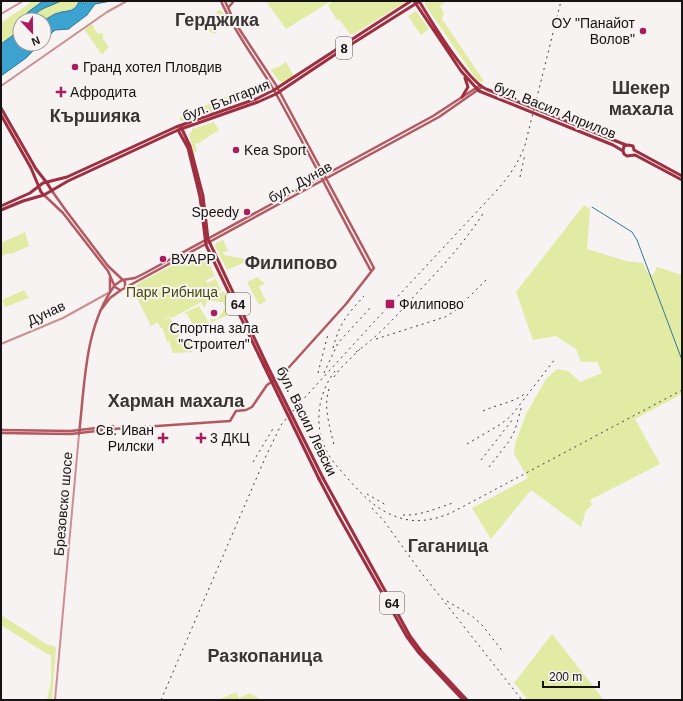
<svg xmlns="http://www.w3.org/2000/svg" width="683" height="701" font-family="Helvetica,sans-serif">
	<rect width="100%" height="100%" fill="#f7f3f2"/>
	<path fill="#e2eba3" d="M33,1H43L20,20C20,33 11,37 1,44V23Z
		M61,1H79L74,8L68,12L57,13L44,20H31C40,7 47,7 61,1Z
		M266,1H331L286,29Z
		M334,1H407L354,34H350L339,19L337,20L328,5Z
		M426,1H447L440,6L444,13L442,19L484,81L481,82L477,80L425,5Z
		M218,10H221L225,15L215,34L207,30Z
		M416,11L429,29L421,35L408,16Z
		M92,24L97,33L103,34V39L109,47L102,55L84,29Z
		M286,62L294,76L284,83L278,80L271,70L276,67L277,68Z
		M234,91H241L245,99L233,103L232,101L218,106L219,109L182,121L179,119L183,115L201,106L202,107L235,93Z
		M214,122L219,130L197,144L195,143L197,151L194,153L189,134L192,131V129Z
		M584,205L590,209L587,249L626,261L643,263L647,272L653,275L657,267L682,275V394L635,419L660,464L590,500L592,505L586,510L581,527L531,490L491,539L472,508L528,478L514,454L515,444L526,414L546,379L557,369L568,371L580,382L602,373L597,362H581L576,349L556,336L533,340L516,292Z
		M25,232L29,246L11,254L9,253L2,256L1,243Z
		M223,240L228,251L223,252L224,255L245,259V262L227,270L215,246L216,243Z
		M201,251L207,258L215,276L206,280L207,283L216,279L221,290L213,293L214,296L224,291L234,312L211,323L210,319H218L225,307L223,302L208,301L204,308L201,302L172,318L170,316L151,326L132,288L144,280Z
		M258,277L261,281H263L264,284L259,287L266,301L259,305L247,282Z
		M24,290L29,298L5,307L2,300Z
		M199,306L209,323L201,328L209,324V325L207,329L197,332L195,329H194L193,325L187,314L184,313Z
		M170,317L182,342L193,338L192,352L173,353L169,341L167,342L162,327L160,328L158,322Z
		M1,615L48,645L54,646L56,648L52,700H47L51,681V655L47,654L1,625Z
		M552,634L604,700H528L514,683Z
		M236,692L239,698L250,693L261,700H218Z"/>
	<path fill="#3ca2cf" stroke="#307797" d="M43,1H61C49,7 38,8 31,20H22L28,12Z
		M79,1H83L84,4L87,1H111L95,4L87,15L71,27L69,29L55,30L44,40V20C49,18 53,14 58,13C67,10 75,13 79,1Z
		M20,25V44H40L26,58L1,76V44L16,33Z"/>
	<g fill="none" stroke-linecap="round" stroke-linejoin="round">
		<path stroke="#307797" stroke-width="1" d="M592,207L632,232L637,240L682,360"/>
		<path stroke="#cd8d91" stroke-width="2" d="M1,14L23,1
			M1,86L107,12L127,1
			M1,344L63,318L110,292
			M55,700L79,434"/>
		<path stroke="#b45961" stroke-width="2.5" d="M221,1C235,34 258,62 275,92C308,151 339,212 371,271
			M228,8L233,2
			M52,191L67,212L108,266L125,282V288
			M44,195L63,213L108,271L115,287L120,290
			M122,280L135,278L145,273L433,116L479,86
			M115,285L122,280
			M110,291V277
			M100,311L110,298L121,290L439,117L482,87
			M1,430L71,431L113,426V429
			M1,433L71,434L113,429L230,421L236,411L246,410L252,407L267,385L282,375L346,304L374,268L276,85L234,21L225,1
			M79,434C85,384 84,327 115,285"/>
		<path stroke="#9f2f40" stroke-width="3" d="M414,1L461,71L479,91L613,145L623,151L624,154L627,156L635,155L682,180
			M419,1C431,21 467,80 486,89L626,145
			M462,97L468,87L465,78
			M1,108L36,169L47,183L52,191
			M1,115L31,168L41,192L44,195
			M181,127L190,146L203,196L208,239L267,365
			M178,130L188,148L200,197L206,245L264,366
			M634,150L682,176
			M623,151L624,146L628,145L633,146L634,150
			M1,206L30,193L43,183L67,177L176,127L256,99L274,90L411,1
			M1,210L23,201L44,195L68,181L178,130L258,102L276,94L339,52L420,1
			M323,478L410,636L421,651L467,700
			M319,479L338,515L407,637L419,653L463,700"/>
		<path stroke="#403e3e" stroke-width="1" stroke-dasharray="2 4" stroke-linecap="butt" d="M520,177L525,154
			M376,339L445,317L455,311L486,280
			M333,348C340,322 347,315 364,296
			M356,352C380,335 398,314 418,292C442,267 465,242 484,212
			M335,371C316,396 313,430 330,457C336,466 343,473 350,481C365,498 380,513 404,519C420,523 436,519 451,513L682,390
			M318,373L328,334
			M324,373L338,343L370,308
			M334,377L340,369L360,349
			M329,389C323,408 330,426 334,445
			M483,411C498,404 513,403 526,393
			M467,444L501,424L511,416L555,359
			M481,460L513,419
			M253,462L274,427
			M489,467L510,440L515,430L522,405
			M367,494L386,505
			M372,508L384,521L420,571L522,700
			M403,515C420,516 437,508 453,503
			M447,601L472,616L482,625L504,653
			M161,700L235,528L266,456L281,425L298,405L374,322L498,189C510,175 519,162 525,145L561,1"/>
		<path stroke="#9f2f40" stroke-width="3" d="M267,365L323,478
			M264,366L319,479"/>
	</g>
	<g fill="#a81c5e" stroke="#f7f3f2" stroke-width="1.5">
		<circle cx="643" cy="31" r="4"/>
		<circle cx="75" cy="67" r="4"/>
		<path d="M59 86h4v4h4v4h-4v4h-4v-4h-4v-4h4z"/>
		<circle cx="236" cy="150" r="4"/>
		<circle cx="247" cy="212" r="4"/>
		<circle cx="163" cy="259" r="4"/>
		<rect x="385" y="299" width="10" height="10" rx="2"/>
		<circle cx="214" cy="313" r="4"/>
		<path d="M161 432h4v4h4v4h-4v4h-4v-4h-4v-4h4z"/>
		<path d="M199 432h4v4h4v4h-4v4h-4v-4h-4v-4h4z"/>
	</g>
	<g text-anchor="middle" stroke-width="4" stroke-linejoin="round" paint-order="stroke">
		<g fill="#f7f3f2" stroke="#595656" stroke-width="1">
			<rect x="336" y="37" width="16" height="22" rx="3"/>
			<rect x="226" y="293" width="24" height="22" rx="3"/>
			<rect x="380" y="592" width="24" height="22" rx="3"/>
		</g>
		<g font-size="13" font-weight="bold" fill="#151313">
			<text x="344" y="53">8</text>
			<text x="238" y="309">64</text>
			<text x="392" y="608">64</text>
		</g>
		<g font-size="14" fill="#151313" stroke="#f7f3f2" text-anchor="start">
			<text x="635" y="28" text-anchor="end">ОУ "Панайот<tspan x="635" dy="16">Волов"</tspan></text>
			<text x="83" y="72">Гранд хотел Пловдив</text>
			<text x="70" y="97">Афродита</text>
			<text x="244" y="155">Kea Sport</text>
			<text x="239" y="217" text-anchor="end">Speedy</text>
			<text x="171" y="264">ВУАРР</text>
			<text x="399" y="309">Филипово</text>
			<text x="214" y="333" text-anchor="middle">Спортна зала<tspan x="214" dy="16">"Строител"</tspan></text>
			<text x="154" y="435" text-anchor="end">Св. Иван<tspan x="154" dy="16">Рилски</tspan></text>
			<text x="210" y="443">3 ДКЦ</text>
		</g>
		<g font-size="14" fill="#151313" stroke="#f7f3f2">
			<text transform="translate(226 100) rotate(-21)" y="5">бул. България</text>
			<text transform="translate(555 110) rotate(22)" y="5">бул. Васил Априлов</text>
			<text transform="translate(300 182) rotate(-29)" y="5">бул. Дунав</text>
			<text transform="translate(46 313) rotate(-25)" y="5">Дунав</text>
			<text transform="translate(307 421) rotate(64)" y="5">бул. Васил Левски</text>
			<text transform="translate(63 504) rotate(-85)" y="5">Брезовско шосе</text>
		</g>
		<g font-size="14" fill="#464b04" stroke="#f7f3f2">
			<text x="172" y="297">Парк Рибница</text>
		</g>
		<g font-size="18" font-weight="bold" fill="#383534" stroke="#f7f3f2">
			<text x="217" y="26">Герджика</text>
			<text x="641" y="94">Шекер<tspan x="641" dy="21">махала</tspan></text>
			<text x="95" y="122">Кършияка</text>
			<text x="291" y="269">Филипово</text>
			<text x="176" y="407">Харман махала</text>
			<text x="448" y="552">Гаганица</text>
			<text x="265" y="662">Разкопаница</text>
		</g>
	</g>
	<rect width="683" height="701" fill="none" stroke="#151313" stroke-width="4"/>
	<g transform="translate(32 32) rotate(158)"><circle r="19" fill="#f7f3f2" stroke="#9d9999"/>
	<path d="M0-3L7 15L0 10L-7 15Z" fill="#a81c5e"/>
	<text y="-6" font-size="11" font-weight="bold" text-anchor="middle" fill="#151313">N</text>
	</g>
	<path d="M543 681v6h56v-6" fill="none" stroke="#151313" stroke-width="2"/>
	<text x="549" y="681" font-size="12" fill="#151313" stroke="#f7f3f2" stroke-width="3" paint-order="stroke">200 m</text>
</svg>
